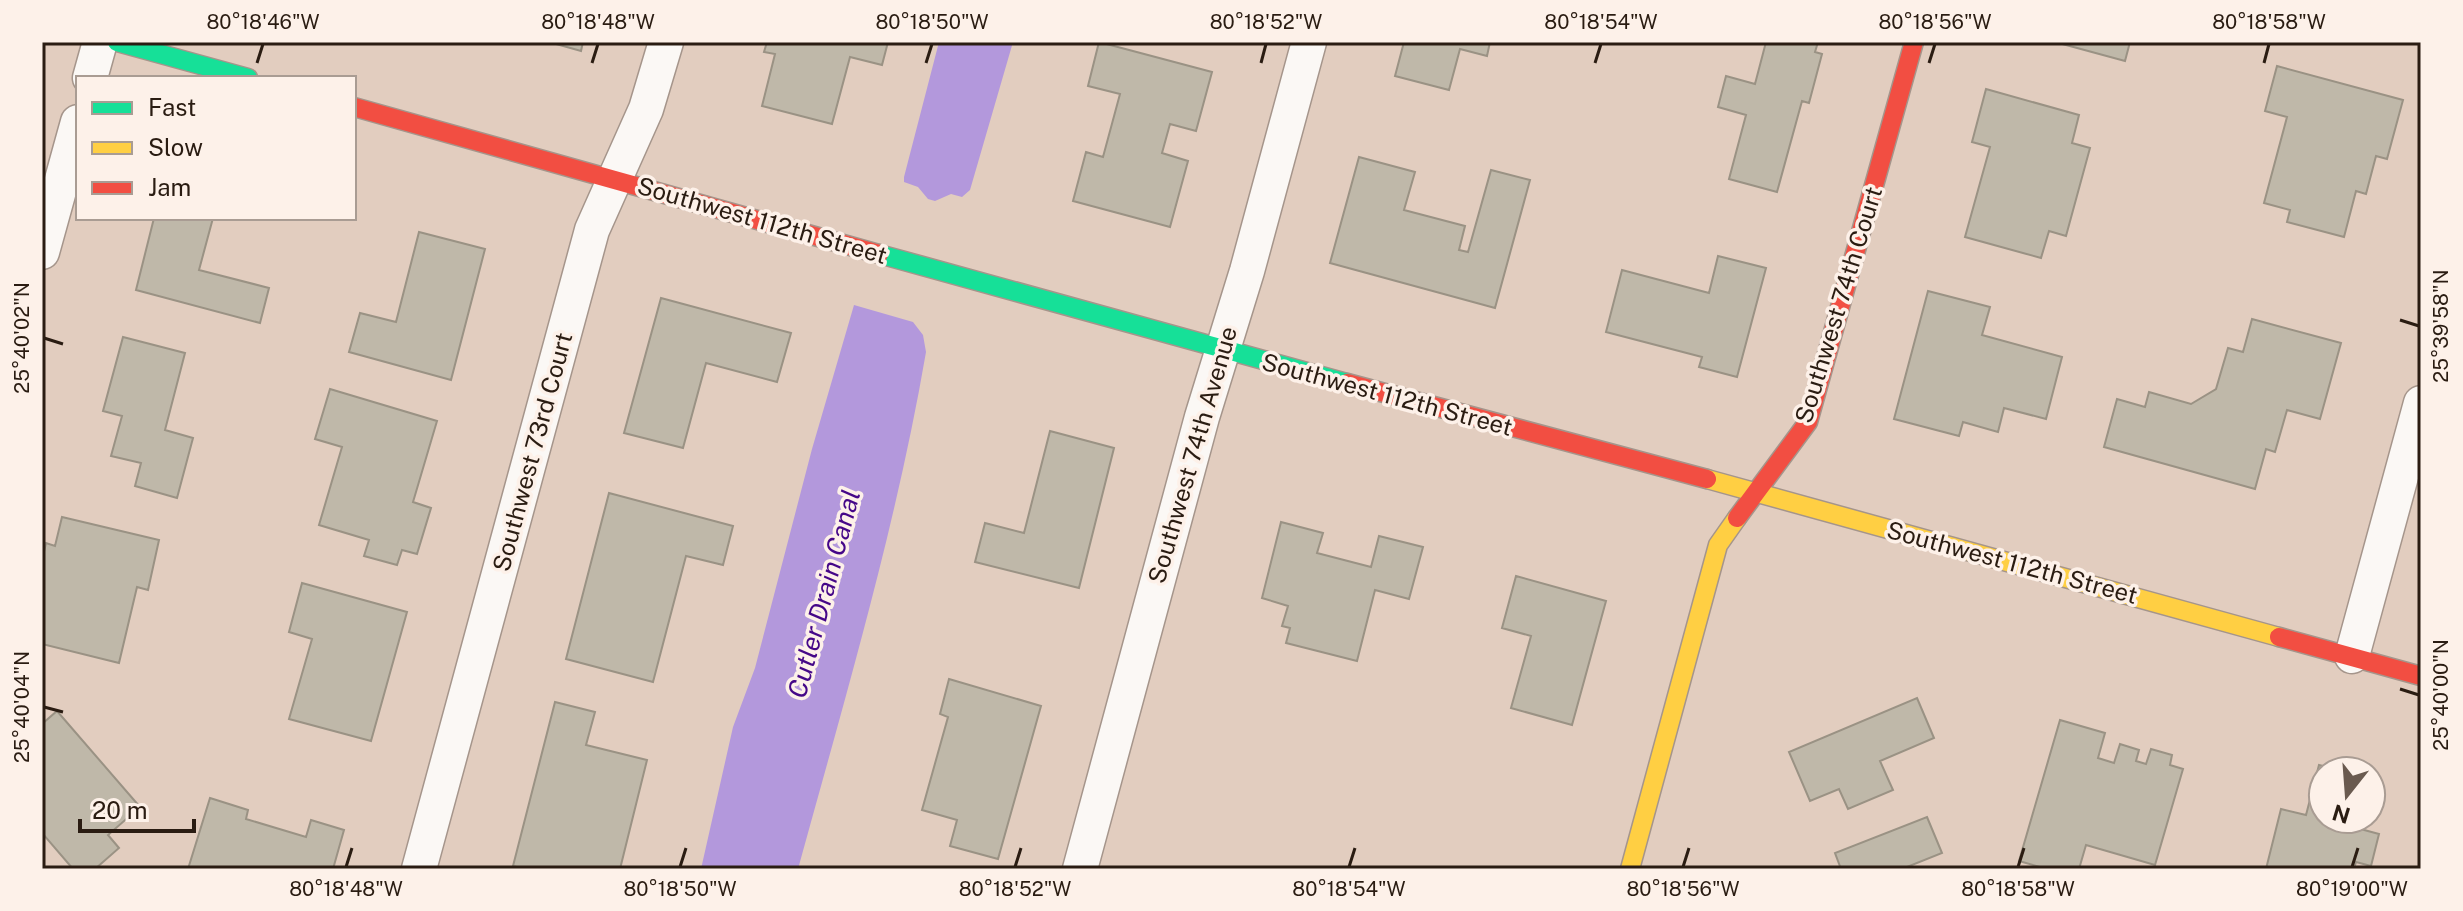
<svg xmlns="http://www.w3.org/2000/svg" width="2463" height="911" font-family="'Public Sans',sans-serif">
	<rect width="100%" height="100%" fill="#e2cdbf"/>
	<path fill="#b398dc" d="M939,42H1013L970,190L962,197L951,194L935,201L928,199L918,187L904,182V177Z
		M854,305L913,322L923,335L926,352C896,527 845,698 798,869H701L733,727L755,668L812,449Z"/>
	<path fill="#bfb8a9" stroke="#9a9284" stroke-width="2" d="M549,42H583L581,51Z
		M767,42H888L882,65L850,57L832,124L762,106L775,54L764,52Z
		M1099,42L1212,72L1196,131L1170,124L1162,153L1188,161L1170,227L1073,201L1086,152L1103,157L1120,94L1088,86Z
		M1404,42H1490L1487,56L1460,49L1449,90L1395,76Z
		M1766,42H1818L1815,52L1822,54L1809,103L1802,101L1777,192L1729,179L1746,115L1718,107L1726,76L1755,84Z
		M2055,42H2130L2125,61Z
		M2277,66L2403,100L2387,159L2376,156L2366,194L2356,191L2344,237L2287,222L2290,210L2264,203L2287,117L2265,111Z
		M1986,89L2079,115L2072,143L2090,148L2066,236L2049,231L2041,258L1965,237L1990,147L1972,142Z
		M1359,157L1415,172L1404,210L1465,226L1459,250L1468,252L1491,170L1530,180L1495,308L1330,263Z
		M154,218H213L199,270L269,288L260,323L136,290Z
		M419,232L485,249L451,380L349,352L360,313L396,322Z
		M1718,256L1766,268L1737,377L1699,367L1702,357L1606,332L1622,270L1709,293Z
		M1928,291L1990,307L1982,335L2062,357L2046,419L2004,408L1998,432L1963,422L1959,436L1894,419Z
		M661,298L791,333L777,382L706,363L683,448L624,433Z
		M2252,319L2341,343L2320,419L2287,410L2275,452L2266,449L2255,489L2104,447L2117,399L2145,407L2149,392L2191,404L2216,389L2228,348L2243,352Z
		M123,337L185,353L165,430L193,438L177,498L135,486L141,463L111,456L122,416L103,411Z
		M330,389L437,421L413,502L431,508L417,554L402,550L397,565L364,556L369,540L319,525L342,447L315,439Z
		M1050,431L1114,448L1079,588L975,562L985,523L1024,533Z
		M609,493L733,526L723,565L686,556L653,682L566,659Z
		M62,517L159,540L148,590L137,587L119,663L42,644V597L44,588L42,587V560L46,543L55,546Z
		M1281,522L1323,533L1317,553L1371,567L1379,536L1423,547L1409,599L1375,590L1357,661L1286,643L1290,628L1282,626L1288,606L1262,598Z
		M1516,576L1606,601L1572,725L1511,708L1531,636L1502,628Z
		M302,583L407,612L371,741L289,719L312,639L289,632Z
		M949,679L1041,706L998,859L950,846L957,820L922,810L948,717L940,714Z
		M1917,698L1934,738L1880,761L1893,790L1848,809L1839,789L1810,801L1789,752Z
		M555,702L595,712L586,745L647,760L620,869H524L513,866Z
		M57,711L140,807L108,835L119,848L95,869H73L42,833V724Z
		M2060,720L2105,733L2098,758L2114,763L2120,744L2139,750L2136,761L2146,764L2151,749L2172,755L2170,765L2183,769L2155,865L2086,845L2079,869H2047L2019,861Z
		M2319,765L2344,771H2323V819H2343L2342,824L2379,834L2371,866L2356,862L2354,869H2266L2281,809L2306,815Z
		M210,798L248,810L246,819L306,837L311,820L344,830L333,869H188Z
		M1927,817L1942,853L1902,869H1841L1835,853Z"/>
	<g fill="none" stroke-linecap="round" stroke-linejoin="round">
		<g stroke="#a5958b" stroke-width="37">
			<path id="street" d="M90,78L100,42
				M42,252L78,122
				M2352,656L2421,403
				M419,869L592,230L646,109L666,42
				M1080,869L1202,417L1247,271L1309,42"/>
		</g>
		<g stroke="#a5958b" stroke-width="21">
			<path id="fast" d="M117,42L248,78
				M879,254L1347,383"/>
		</g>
		<g stroke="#a5958b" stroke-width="21">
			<path id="slow" d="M1707,479L2279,637
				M1630,869L1718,545L1737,518"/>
		</g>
		<g stroke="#a5958b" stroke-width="21">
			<path id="jam" d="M354,107L879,254
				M1347,383L1707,479
				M1737,518L1808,422L1914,42
				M2279,637L2421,676"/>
		</g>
		<use href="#street" stroke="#fbf8f5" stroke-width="34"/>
		<use href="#fast" stroke="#16e098" stroke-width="18"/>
		<use href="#slow" stroke="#ffcf43" stroke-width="18"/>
		<use href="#jam" stroke="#f24e42" stroke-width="18"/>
	</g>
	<path fill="none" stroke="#2a1c12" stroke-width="3" d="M257,63L263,44M592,63L598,44M926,63L932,44M1261,63L1266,44M1595,63L1601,44M1929,63L1935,44M2264,63L2269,44M2400,320L2419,326M44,338L63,344M2400,689L2419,695M44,707L63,712M346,867L352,848M680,867L686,848M1015,867L1021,848M1349,867L1355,848M1683,867L1689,848M2018,867L2024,848M2352,867L2358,848"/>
	<g text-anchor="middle" stroke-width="7" stroke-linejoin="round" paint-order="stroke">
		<g font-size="24" fill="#2a1c12" stroke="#fdf1e9">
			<text transform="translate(762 221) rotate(16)" y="8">Southwest 112th Street</text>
			<text transform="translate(1839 305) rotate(-73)" y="8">Southwest 74th Court</text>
			<text transform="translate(1387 395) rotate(15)" y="8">Southwest 112th Street</text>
			<text transform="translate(533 452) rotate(-75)" y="8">Southwest 73rd Court</text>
			<text transform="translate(1193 455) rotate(-74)" y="8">Southwest 74th Avenue</text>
			<text transform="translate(2012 563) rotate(15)" y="8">Southwest 112th Street</text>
		</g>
		<g font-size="26" font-style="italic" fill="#450788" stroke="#fdf1e9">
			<text transform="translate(824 594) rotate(-75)" y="9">Cutler Drain Canal</text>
		</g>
	</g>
	<rect width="2463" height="911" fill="none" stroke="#fdf1e9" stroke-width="88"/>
	<rect x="76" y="76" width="280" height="144" fill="#fdf1e9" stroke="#a99c93" stroke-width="2"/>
	<rect x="92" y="102" width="40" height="12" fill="#16e098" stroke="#a99c93" stroke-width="2"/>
	<text x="148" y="116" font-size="24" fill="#2a1c12">Fast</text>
	<rect x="92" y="142" width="40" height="12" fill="#ffcf43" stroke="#a99c93" stroke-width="2"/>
	<text x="148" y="156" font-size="24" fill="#2a1c12">Slow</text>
	<rect x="92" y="182" width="40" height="12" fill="#f24e42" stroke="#a99c93" stroke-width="2"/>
	<text x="148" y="196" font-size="24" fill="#2a1c12">Jam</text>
	<g transform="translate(2347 795) rotate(197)"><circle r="38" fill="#fdf1e9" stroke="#a99c93" stroke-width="2"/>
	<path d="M0-6L14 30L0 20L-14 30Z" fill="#6a5a4f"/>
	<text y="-12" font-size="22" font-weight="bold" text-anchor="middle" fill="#2a1c12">N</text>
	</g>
	<path d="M80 819v12h114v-12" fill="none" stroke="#2a1c12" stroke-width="4"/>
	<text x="92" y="819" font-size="24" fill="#2a1c12" stroke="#fdf1e9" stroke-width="6" paint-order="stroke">20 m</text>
	<rect x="44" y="44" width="2375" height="823" fill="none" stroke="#2a1c12" stroke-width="3"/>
	<g font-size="20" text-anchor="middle" fill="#2a1c12">
		<text x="263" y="29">80°18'46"W</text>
		<text x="598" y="29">80°18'48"W</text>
		<text x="932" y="29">80°18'50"W</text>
		<text x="1266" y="29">80°18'52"W</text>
		<text x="1601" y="29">80°18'54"W</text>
		<text x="1935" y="29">80°18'56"W</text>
		<text x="2269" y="29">80°18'58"W</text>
		<text transform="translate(2441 326) rotate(-90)" y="7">25°39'58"N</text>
		<text transform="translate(22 338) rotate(-90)" y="7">25°40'02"N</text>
		<text transform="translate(2441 695) rotate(-90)" y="7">25°40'00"N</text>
		<text transform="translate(22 707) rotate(-90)" y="7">25°40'04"N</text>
		<text x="346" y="896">80°18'48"W</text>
		<text x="680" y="896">80°18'50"W</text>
		<text x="1015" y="896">80°18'52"W</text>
		<text x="1349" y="896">80°18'54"W</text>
		<text x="1683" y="896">80°18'56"W</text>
		<text x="2018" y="896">80°18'58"W</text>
		<text x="2352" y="896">80°19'00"W</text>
	</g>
</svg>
